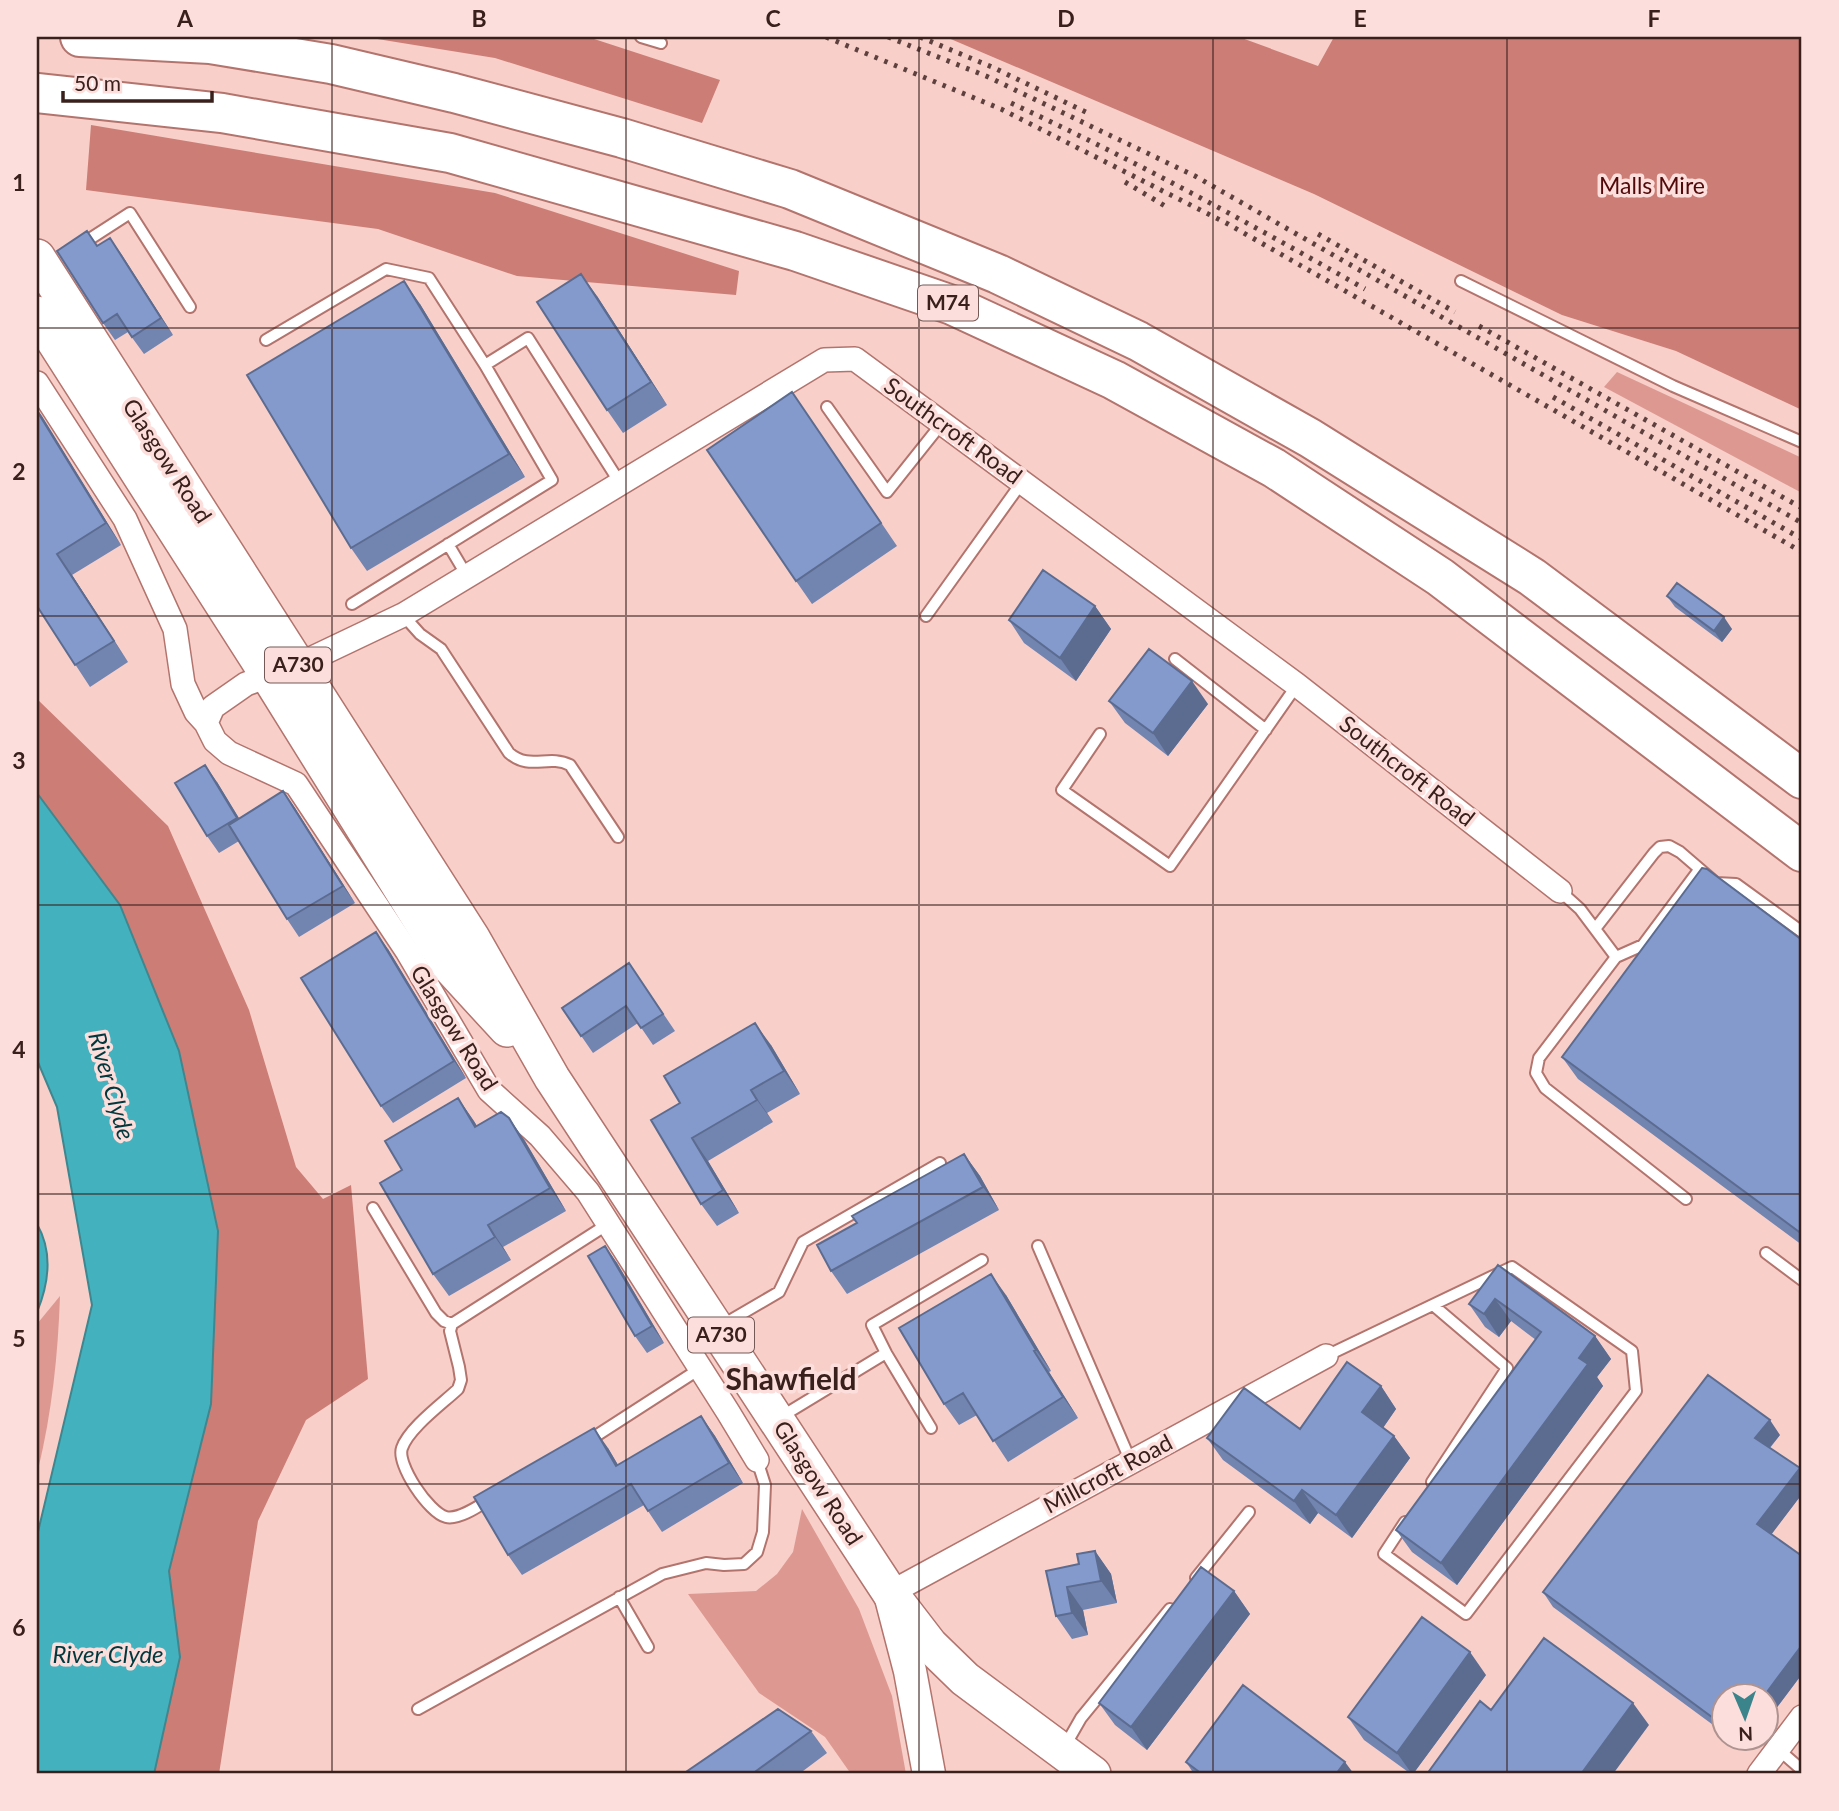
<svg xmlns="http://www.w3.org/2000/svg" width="1839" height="1811" font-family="Lato,sans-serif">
	<rect width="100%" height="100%" fill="#f8cfc9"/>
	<path fill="#dd9991" d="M1617,372L1802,458V493L1604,387Z
		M60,1296C58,1355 52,1412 38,1470L37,1324Z
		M802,1509L859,1609L892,1696L906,1774H851L825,1737L759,1693L688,1594L756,1591L777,1574L793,1552Z"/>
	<path fill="#cc7d75" d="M365,37H588L720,80L702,123L495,58Z
		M946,37H1239L1318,66L1334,37H1802V410L1676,351L1562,315L1314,194Z
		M91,125L495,193L739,271L736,295L517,276L378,229L86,190Z
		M37,699L168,826L249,1010L296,1167L323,1199L351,1185L368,1379L306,1420L258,1521L219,1774H154L180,1657L169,1571L211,1404L218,1231L179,1051L120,905L37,793Z"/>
	<path fill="#43b1be" stroke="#40868e" stroke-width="2" d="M37,793L120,905L179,1051L218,1231L211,1404L169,1571L180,1657L154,1774H37V1536L92,1305L57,1107L37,1060Z
		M37,1224C53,1252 49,1283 37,1312Z"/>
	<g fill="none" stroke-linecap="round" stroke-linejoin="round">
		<g stroke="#b2746d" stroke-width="14">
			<path id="lane" d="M641,37L661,43
				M82,244L130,213L190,307
				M1461,281L1673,386L1802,442
				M266,340L386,269L429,278L485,365
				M827,407L887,492L942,423
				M448,544L467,576
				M352,604L552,480L485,365L528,338L620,483
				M403,615L420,634L441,649L509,753C530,771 548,754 570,765L618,837
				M926,616L1022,482
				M1175,659L1266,730
				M1100,734L1062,790L1170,866L1297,685
				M1560,891L1580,909L1616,957L1539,1058L1536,1073L1545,1088L1686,1199
				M1595,929L1654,853L1660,847L1669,846L1680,852L1716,883L1736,884L1802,932
				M1616,957L1643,945L1699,870
				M373,1208L436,1313L444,1321L452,1324
				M1038,1246L1131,1462
				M1766,1253L1802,1280
				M719,1327L779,1292L803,1242L940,1163
				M886,1353L931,1428
				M1326,1356L1512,1267L1632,1351L1636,1391L1466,1614L1384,1554L1405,1522
				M779,1418L886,1353L872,1325L982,1260
				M588,1441L701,1368
				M1432,1482L1507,1368L1433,1305
				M490,1499C479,1506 459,1520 446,1517C429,1513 396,1464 402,1448C409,1428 442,1404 458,1389L461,1380L459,1367L450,1331L452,1324L608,1224
				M1196,1578L1249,1512
				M619,1597L648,1647
				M418,1709L662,1574L706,1563L724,1565L744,1564L757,1552L763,1532L765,1485L757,1460
				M1065,1746L1081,1718L1170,1609
				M1778,1749L1802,1770"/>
		</g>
		<g stroke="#b2746d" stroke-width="26">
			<path id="street" d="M37,383L125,519L175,629L183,684L196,712L206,723
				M757,1460L728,1412L588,1192L540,1136L489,1090L407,951L296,784L229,753L215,741L206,723L213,707L246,684L298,665L403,615L824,360L855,359L1297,685L1560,891
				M890,1593L1326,1356
				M1759,1774L1802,1717"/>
		</g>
		<g stroke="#b2746d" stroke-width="35">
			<path id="secondary" d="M890,1594L910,1671L929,1774"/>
		</g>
		<g stroke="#b2746d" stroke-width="38">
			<path id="primary" d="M37,257L472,938L552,1078L890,1593L930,1645L965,1679L1093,1774
				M37,314L268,675L450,967L507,1029"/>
		</g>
		<g stroke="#b2746d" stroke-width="42">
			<path id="highway" d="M80,37L210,44L331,64L454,93L622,138L790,189L998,274L1138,341L1310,438L1532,577L1802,779
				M37,93L222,113L450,153L795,251L952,305L1114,380L1274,468L1440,577L1802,852"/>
		</g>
		<use href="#lane" stroke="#fff" stroke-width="10"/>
		<use href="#street" stroke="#fff" stroke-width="23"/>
		<use href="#secondary" stroke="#fff" stroke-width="32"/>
		<use href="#primary" stroke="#fff" stroke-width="35"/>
		<use href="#highway" stroke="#fff" stroke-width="38"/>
		<path stroke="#5e413e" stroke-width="5" stroke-dasharray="3.5 7" stroke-linecap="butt" d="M826,37L1001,109L1228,224L1802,552
			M888,37L986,76L1195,176L1802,523
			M920,37L992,67L1092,115
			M1011,103C1132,159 1249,223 1365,289
			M1125,182L1170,209
			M1318,234L1455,312
			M1479,326L1802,508
			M1553,397L1802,539"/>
	</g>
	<path fill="#7284b0" d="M87,231L98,246L110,238L173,335L144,354L128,332L115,340L103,323Z
		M597,296L667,405L623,433L607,410Z
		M420,304L525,477L367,571L351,548Z
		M37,409L121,545L72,575L128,662L90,687L37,606Z
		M808,415L897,546L812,604L796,581Z
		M1667,596L1732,629L1722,642L1675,607Z
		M1095,606L1111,629L1076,681L1024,643L1009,620Z
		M1109,701L1208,704L1168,756L1125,723Z
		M217,782L239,818L283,791L295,808L355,903L299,937L287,919L239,841L219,853L207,836Z
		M1802,940V1245L1578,1079L1562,1057Z
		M388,949L466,1078L393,1123L381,1106Z
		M629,963L675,1031L653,1045L638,1023L593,1053L562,1008Z
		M771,1045L800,1094L767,1113L773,1122L708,1161L739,1213L717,1226L701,1204L680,1103Z
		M458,1098L477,1126L509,1118L525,1141L566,1211L503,1247L511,1260L449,1296L433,1274L402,1170Z
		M964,1154L980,1176L999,1210L847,1294L831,1271L857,1223Z
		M605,1246L617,1263L664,1343L647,1353L635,1336Z
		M1498,1265L1595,1336L1611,1359L1597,1377L1603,1386L1457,1585L1412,1552L1396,1530L1536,1340L1511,1321L1499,1337L1485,1327L1469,1304Z
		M1006,1295L1051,1371L1049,1372L1078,1418L1008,1462L977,1415L959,1425L944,1404Z
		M1381,1386L1396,1409L1383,1428L1394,1436L1410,1458L1352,1538L1318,1513L1310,1524L1223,1460L1207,1438L1300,1429Z
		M701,1416L715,1436L743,1483L662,1532L644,1505L522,1575L508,1555L608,1448L618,1465Z
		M1780,1435L1770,1448L1800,1468L1802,1471V1494L1771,1534L1802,1556V1674L1766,1722V1696H1724V1733L1553,1607L1543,1592Z
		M1095,1551L1111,1574L1117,1603L1083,1610L1088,1635L1072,1639L1056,1616L1046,1571L1079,1564Z
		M1234,1591L1250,1614L1147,1750L1115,1725L1099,1703Z
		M1486,1675L1413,1774H1411L1364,1740L1348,1717Z
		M811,1731L827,1753L799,1774H683Z
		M1729,1738H1754L1745,1749Z
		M1186,1762L1354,1774H1194Z"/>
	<path fill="#5c6c90" d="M110,238L122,255L173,335L161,318Z
		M581,274L597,296L667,405L651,382Z
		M404,281L420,304L525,477L509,454Z
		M37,409L42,416L121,545L106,523L37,411Z
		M57,554L72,575L128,662L114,641Z
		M1095,606L1111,629L1076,681L1060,658Z
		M1724,617L1732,629L1722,642L1714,631Z
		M1192,681L1208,704L1168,756L1153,733Z
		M205,765L217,782L249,835L237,818Z
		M283,791L295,808L355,903L343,886Z
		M376,932L388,949L466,1078L454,1061Z
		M755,1023L771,1045L800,1094L784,1071Z
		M751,1090L767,1113L773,1122L757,1100Z
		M458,1098L474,1121L491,1150L475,1127Z
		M509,1118L525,1141L566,1211L550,1188Z
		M692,1138L708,1161L739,1213L723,1190Z
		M964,1154L980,1176L999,1210L983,1187Z
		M488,1225L503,1247L511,1260L495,1237Z
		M605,1246L617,1263L664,1343L652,1326Z
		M991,1274L1006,1295L1051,1371L1036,1350Z
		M1495,1299L1511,1321L1499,1337L1484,1314Z
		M1595,1336L1611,1359L1597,1377L1603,1386L1457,1585L1441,1563L1579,1358Z
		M1034,1351L1049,1372L1078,1418L1063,1397Z
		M1381,1386L1396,1409L1378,1435L1362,1412Z
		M701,1416L715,1436L743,1483L729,1463Z
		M1770,1420L1780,1435L1765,1453L1755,1438Z
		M594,1428L608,1448L631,1487L616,1466Z
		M1394,1436L1410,1458L1352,1538L1336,1515Z
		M1800,1468L1802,1471V1494L1768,1539L1757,1524Z
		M1302,1490L1318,1513L1310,1524L1294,1501Z
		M1095,1551L1111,1574L1117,1603L1101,1581Z
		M1067,1587L1083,1610L1088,1635L1072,1613Z
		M1234,1591L1250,1614L1147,1750L1131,1727Z
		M1802,1645V1674L1766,1722V1696H1764Z
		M1470,1652L1486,1675L1413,1774H1412L1397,1753Z
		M1633,1703L1649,1725L1613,1774H1581Z
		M1737,1738H1754L1745,1749Z
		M1345,1762L1354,1774H1336Z"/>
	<path fill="#849acd" stroke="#5c6c90" stroke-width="2" d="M87,231L97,246L110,238L161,318L132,337L117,314L103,323L57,251Z
		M581,274L651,382L607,410L537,302Z
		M404,281L509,454L351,548L247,375Z
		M792,392L881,523L796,581L707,450Z
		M37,411L106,523L57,554L114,641L75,665L37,606Z
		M1043,570L1095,606L1060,658L1009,620Z
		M1677,583L1724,617L1714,631L1667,596Z
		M1149,649L1192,681L1153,733L1109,701Z
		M205,765L237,818L207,836L175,783Z
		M283,791L343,886L287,919L229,825Z
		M1702,868L1707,869L1802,940V1234L1562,1057Z
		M376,932L454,1061L381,1106L301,978Z
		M629,963L663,1014L641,1028L626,1006L581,1036L562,1008Z
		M755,1023L784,1071L751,1090L757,1100L692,1138L723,1190L701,1204L651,1120L680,1103L664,1076Z
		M458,1098L475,1127L501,1112L509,1118L550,1188L488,1225L495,1237L433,1274L380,1183L402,1170L385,1141Z
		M964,1154L983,1187L831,1271L817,1245L857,1223L852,1216Z
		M605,1246L652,1326L635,1336L588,1256Z
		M1498,1265L1595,1336L1579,1358L1588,1364L1441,1563L1396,1530L1541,1332L1495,1299L1484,1314L1469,1304Z
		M991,1274L1036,1350L1034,1351L1063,1397L993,1441L963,1393L944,1404L899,1328Z
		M1347,1362L1381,1386L1362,1412L1394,1436L1336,1515L1302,1490L1294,1501L1207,1438L1244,1388L1300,1429Z
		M1708,1375L1770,1420L1755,1438L1800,1468L1757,1524L1802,1556V1645L1764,1696H1724V1726L1543,1592Z
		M701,1416L729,1463L648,1511L631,1484L508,1555L474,1497L594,1428L616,1466Z
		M1095,1551L1101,1581L1067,1587L1072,1613L1056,1616L1046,1571L1079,1564L1077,1554Z
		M1201,1567L1234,1591L1131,1727L1099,1703Z
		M1422,1617L1470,1652L1397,1753L1348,1717Z
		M1544,1638L1633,1703L1581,1774H1427L1480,1701L1491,1710Z
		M1243,1685L1345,1762L1336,1774H1202L1186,1762Z
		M778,1709L811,1731L752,1774H683Z"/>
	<path fill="none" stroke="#39201d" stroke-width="2" stroke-opacity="0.55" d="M332,37V1774M626,37V1774M919,37V1774M1213,37V1774M1507,37V1774M37,328H1802M37,616H1802M37,905H1802M37,1194H1802M37,1484H1802"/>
	<g text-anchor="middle" stroke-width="7" stroke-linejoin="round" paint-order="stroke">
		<g fill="#fcdfdc" stroke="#745956" stroke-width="2">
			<rect x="918" y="285.5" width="60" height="35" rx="5"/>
			<rect x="265" y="647.5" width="66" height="35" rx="5"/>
			<rect x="688" y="1317.5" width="66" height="35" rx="5"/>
		</g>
		<g font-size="21" font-weight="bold" fill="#39201d">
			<text x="948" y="310">M74</text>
			<text x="298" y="672">A730</text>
			<text x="721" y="1342">A730</text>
		</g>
		<g font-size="23" fill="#52090a" stroke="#fcdfdc">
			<text x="1652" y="194">Malls Mire</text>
		</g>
		<g font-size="23" fill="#39201d" stroke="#fcdfdc">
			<text transform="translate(953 431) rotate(36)" y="8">Southcroft Road</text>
			<text transform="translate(167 461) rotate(57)" y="8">Glasgow Road</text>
			<text transform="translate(1407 771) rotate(38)" y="8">Southcroft Road</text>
			<text transform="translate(454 1028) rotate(58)" y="8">Glasgow Road</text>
			<text transform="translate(1108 1474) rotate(-28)" y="8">Millcroft Road</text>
			<text transform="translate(818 1483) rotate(57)" y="8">Glasgow Road</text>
		</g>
		<g font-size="24" font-style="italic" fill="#02383d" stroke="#fcdfdc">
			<text transform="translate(111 1086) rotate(74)" y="8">River Clyde</text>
			<text x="108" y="1663">River Clyde</text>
		</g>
		<g font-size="30" font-weight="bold" fill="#39201d" stroke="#fcdfdc">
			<text x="791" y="1390">Shawfield</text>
		</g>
	</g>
	<rect width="1839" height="1811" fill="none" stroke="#fcdfdc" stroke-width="77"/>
	<g transform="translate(1745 1717) rotate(178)"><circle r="33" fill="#fcdfdc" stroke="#ae9390" stroke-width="2"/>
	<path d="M0-5L12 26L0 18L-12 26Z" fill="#3c848c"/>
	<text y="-10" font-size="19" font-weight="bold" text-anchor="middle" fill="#39201d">N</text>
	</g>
	<path d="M63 91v10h149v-10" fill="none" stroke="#39201d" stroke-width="3.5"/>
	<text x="74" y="91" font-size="21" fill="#39201d" stroke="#fcdfdc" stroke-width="5" paint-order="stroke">50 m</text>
	<rect x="38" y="38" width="1762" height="1734" fill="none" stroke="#39201d" stroke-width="2.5"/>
	<g font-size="23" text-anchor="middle" font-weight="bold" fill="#39201d">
		<text x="185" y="27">A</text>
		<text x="479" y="27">B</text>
		<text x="773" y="27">C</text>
		<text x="1066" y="27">D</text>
		<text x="1360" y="27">E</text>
		<text x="1654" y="27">F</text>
		<text x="19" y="191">1</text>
		<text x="19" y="480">2</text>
		<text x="19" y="769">3</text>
		<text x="19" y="1058">4</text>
		<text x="19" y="1347">5</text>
		<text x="19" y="1636">6</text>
	</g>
</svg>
